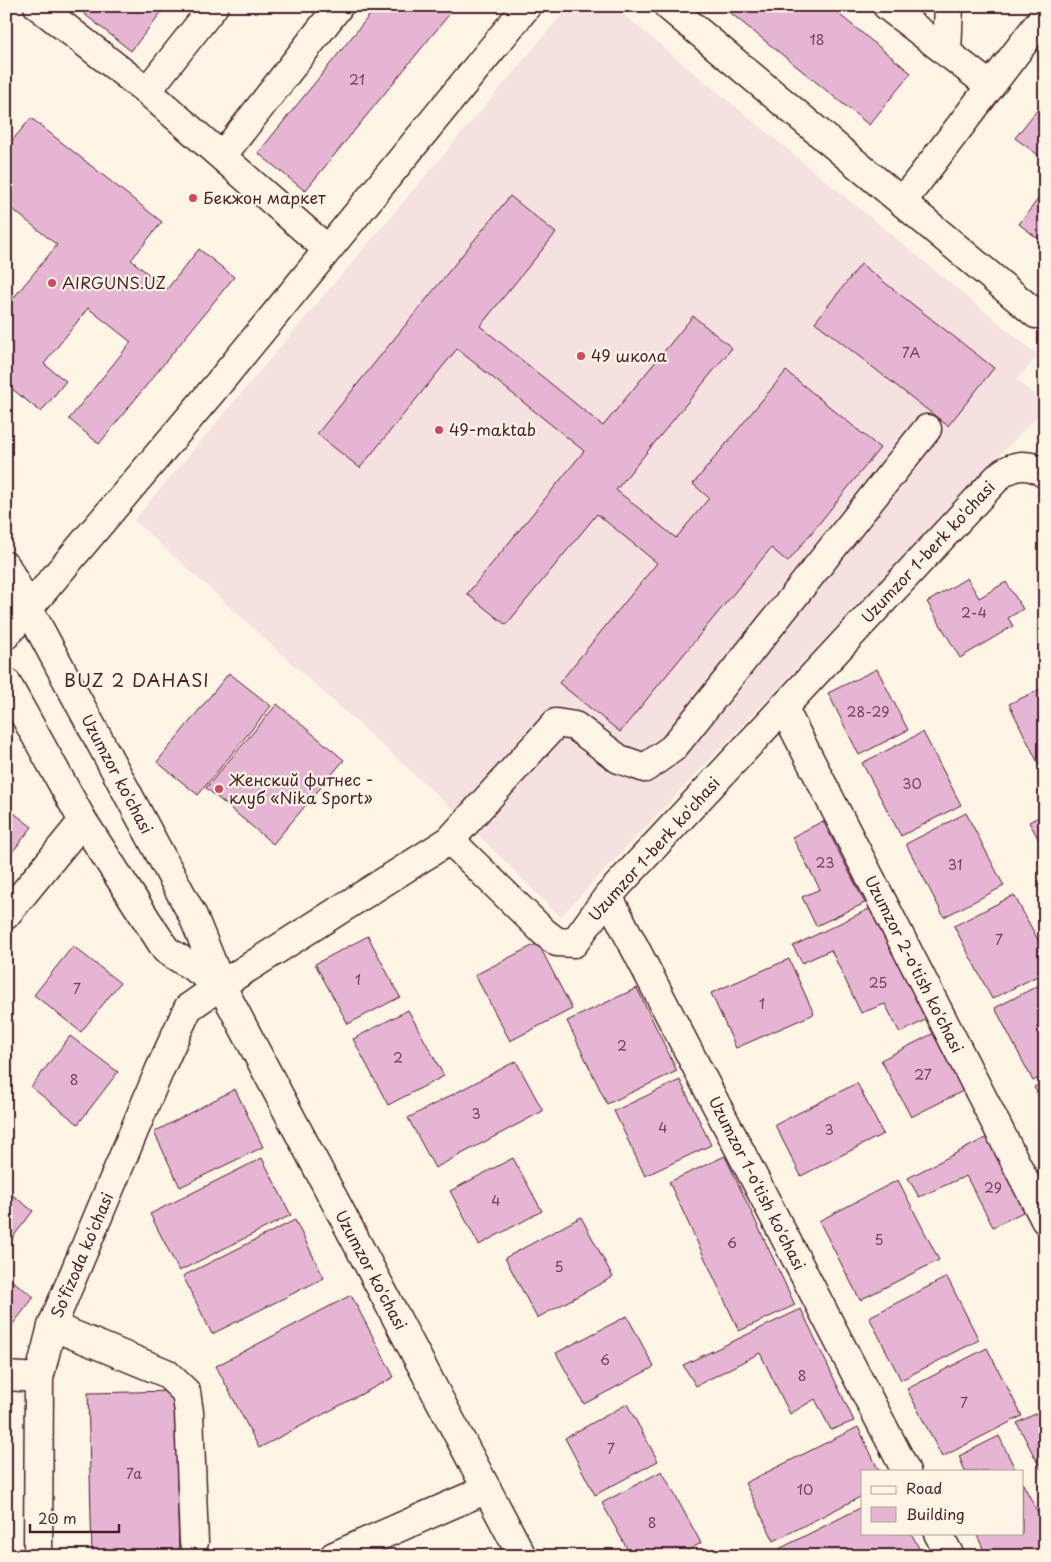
<svg xmlns="http://www.w3.org/2000/svg" width="1051" height="1562" font-family="'Playpen Sans',sans-serif">
	<rect width="100%" height="100%" fill="#fcf5e5"/>
	<filter id="ink" filterUnits="userSpaceOnUse"><feTurbulence type="fractalNoise" baseFrequency=".02" numOctaves="2"/><feDisplacementMap in="SourceGraphic" scale="10" xChannelSelector="R" yChannelSelector="G"/><feConvolveMatrix kernelMatrix="1 2 1 2 8 2 1 2 1" color-interpolation-filters="sRGB"/></filter>
	<g filter="url(#ink)">
		<path fill="#f5e2e0" d="M569,6H613L1038,355L1017,380L1045,404V408L560,917L458,814L134,520Z"/>
		<path fill="#e6b5d4" stroke="#4a1f2b" d="M88,6H166L131,51L83,13Z
			M377,6H456L305,191L258,153Z
			M722,6H829L911,73L869,125Z
			M1045,100V160L1015,138Z
			M31,118L162,222L131,260L167,289L199,249L234,277L99,444L69,419L131,342L88,308L44,364L66,381L41,412L6,384V307L57,245L6,204V148Z
			M1045,190V244L1019,224Z
			M510,196L556,233L480,326L603,426L693,316L732,348L616,490L676,538L709,498L693,484L786,371L880,448L788,562L771,548L620,732L559,683L657,563L597,514L506,625L467,594L584,451L457,349L360,468L317,434Z
			M861,264L994,368L948,426L815,322Z
			M967,578L979,598L1006,582L1023,609L1008,618L1013,626L960,658L927,602Z
			M877,669L908,730L859,755L828,693Z
			M229,673L271,706L198,795L157,762Z
			M1045,687V762L1039,765L1009,704Z
			M277,704L344,760L273,844L206,788Z
			M923,732L961,805L901,836L862,763Z
			M6,807L32,827L6,860Z
			M966,813L1004,886L944,917L906,844Z
			M1045,814V851L1029,822Z
			M823,821L865,903L816,926L802,897L820,889L792,837Z
			M1014,895L1045,953V972L992,999L954,926Z
			M873,907L927,1019L900,1033L885,1004L861,1013L831,950L802,963L793,946Z
			M368,936L400,997L348,1024L315,964Z
			M538,943L572,1009L510,1041L475,975Z
			M73,946L120,983L81,1032L34,995Z
			M789,959L814,1014L736,1048L711,993Z
			M1045,982V1075L1033,1081L995,1008Z
			M637,988L677,1071L607,1104L567,1021Z
			M408,1010L444,1076L388,1105L353,1039Z
			M936,1032L965,1090L911,1117L881,1060Z
			M70,1036L118,1072L78,1124L31,1087Z
			M516,1061L543,1111L435,1168L408,1118Z
			M680,1080L711,1145L645,1176L614,1111Z
			M1045,1081V1107L1034,1087Z
			M857,1083L883,1134L801,1176L775,1125Z
			M235,1089L263,1147L180,1187L154,1132Z
			M987,1137L1025,1211L993,1227L966,1176L919,1197L908,1178Z
			M725,1156L795,1305L739,1331L669,1182Z
			M262,1158L291,1215L179,1271L150,1214Z
			M513,1158L542,1211L479,1245L450,1191Z
			M898,1180L939,1260L860,1300L819,1221Z
			M6,1190L33,1211L6,1246Z
			M581,1217L613,1277L537,1318L505,1258Z
			M295,1220L324,1278L212,1334L183,1276Z
			M6,1276L34,1297L6,1333Z
			M947,1277L979,1340L901,1380L869,1317Z
			M351,1295L394,1377L259,1448L216,1366Z
			M801,1309L854,1421L831,1430L815,1399L790,1414L760,1353L696,1386L683,1365Z
			M627,1316L654,1367L584,1404L556,1353Z
			M987,1348L1022,1416L942,1457L907,1389Z
			M175,1391L179,1555L92,1556L88,1393Z
			M627,1404L658,1461L595,1495L565,1438Z
			M1045,1409V1477L1017,1423Z
			M858,1427L879,1471H862V1496L774,1541L745,1483Z
			M999,1436L1016,1471H965L959,1456Z
			M662,1471L701,1543L678,1556H631L602,1503Z
			M1022,1482L1045,1526V1556H991L985,1553L976,1533H1022Z
			M862,1507V1533H911L920,1550L909,1556H782L779,1549Z"/>
		<g fill="none" stroke-linecap="round" stroke-linejoin="round">
			<g stroke="#4a1f2b" stroke-width="31">
				<path id="minor" d="M38,6L147,91L214,6
					M668,6L902,202L1042,19L1045,9
					M887,6L990,86
					M947,53L949,6
					M147,91L327,249
					M222,156L339,6
					M902,202L1036,314H1045
					M6,566L193,916L221,985L522,1556
					M6,635L218,384L527,6
					M6,682L83,821L166,950L221,985
					M783,707L1045,1220
					M450,840L556,723L575,726L619,759L645,768L673,748L927,429
					M608,896L906,1471
					M6,915L83,821
					M52,1326L166,1373L186,1392L189,1412L194,1542
					M6,1376L39,1378
					M938,1533L950,1556
					M38,1556L39,1378L52,1326L160,1069L188,1008L221,985L450,840L545,933L557,942L574,943L608,896L999,476C1013,464 1030,462 1045,474
					M334,1556L487,1489"/>
			</g>
			<use href="#minor" stroke="#fcf5e5" stroke-width="28"/>
		</g>
	</g>
	<g fill="#d1495b" stroke="#fcf5e5" stroke-width="2">
		<circle cx="193" cy="198" r="5"/>
		<circle cx="52" cy="283" r="5"/>
		<circle cx="581" cy="356" r="5"/>
		<circle cx="439" cy="430" r="5"/>
		<circle cx="219" cy="789" r="5"/>
	</g>
	<g text-anchor="middle" stroke-width="4.5" stroke-linejoin="round" paint-order="stroke">
		<g font-size="14" fill="#714455">
			<text x="817" y="45">18</text>
			<text x="357" y="85">21</text>
			<text x="911" y="358">7А</text>
			<text x="974" y="618">2-4</text>
			<text x="868" y="717">28-29</text>
			<text x="912" y="789">30</text>
			<text x="825" y="868">23</text>
			<text x="955" y="870">31</text>
			<text x="999" y="945">7</text>
			<text x="358" y="985">1</text>
			<text x="878" y="988">25</text>
			<text x="77" y="994">7</text>
			<text x="762" y="1009">1</text>
			<text x="622" y="1051">2</text>
			<text x="398" y="1063">2</text>
			<text x="923" y="1080">27</text>
			<text x="74" y="1085">8</text>
			<text x="476" y="1119">3</text>
			<text x="663" y="1133">4</text>
			<text x="829" y="1135">3</text>
			<text x="993" y="1193">29</text>
			<text x="496" y="1206">4</text>
			<text x="879" y="1245">5</text>
			<text x="732" y="1248">6</text>
			<text x="559" y="1272">5</text>
			<text x="605" y="1365">6</text>
			<text x="802" y="1381">8</text>
			<text x="964" y="1408">7</text>
			<text x="611" y="1454">7</text>
			<text x="134" y="1479">7a</text>
			<text x="805" y="1495">10</text>
			<text x="652" y="1528">8</text>
		</g>
		<g font-size="16" fill="#4a1f2b" stroke="#fcf5e5" text-anchor="start">
			<text x="203" y="204">Бекжон маркет</text>
			<text x="62" y="289">AIRGUNS.UZ</text>
			<text x="591" y="362">49 школа</text>
			<text x="449" y="436">49-maktab</text>
			<text x="229" y="786">Женский фитнес -<tspan x="229" dy="18">клуб «Nika Sport»</tspan></text>
		</g>
		<g font-size="16" fill="#4a1f2b" stroke="#fcf5e5">
			<text transform="translate(928 552) rotate(-47)" y="6">Uzumzor 1-berk ko'chasi</text>
			<text transform="translate(117 774) rotate(62)" y="6">Uzumzor ko'chasi</text>
			<text transform="translate(654 849) rotate(-48)" y="6">Uzumzor 1-berk ko'chasi</text>
			<text transform="translate(914 964) rotate(63)" y="6">Uzumzor 2-o'tish ko'chasi</text>
			<text transform="translate(757 1183) rotate(63)" y="6">Uzumzor 1-o'tish ko'chasi</text>
			<text transform="translate(82 1255) rotate(-67)" y="6">So'fizoda ko'chasi</text>
			<text transform="translate(371 1270) rotate(62)" y="6">Uzumzor ko'chasi</text>
		</g>
		<g font-size="18" letter-spacing="1" fill="#4a1f2b" stroke="#fcf5e5">
			<text x="137" y="687">BUZ 2 DAHASI</text>
		</g>
	</g>
	<rect width="1051" height="1562" fill="none" stroke="#fcf5e5" stroke-width="25"/>
	<rect x="12" y="12" width="1026" height="1537" fill="none" stroke="#4a1f2b" stroke-width="2" filter="url(#ink)"/>
	<rect x="861" y="1470" width="162" height="65" fill="#fcf5e5" stroke="#b59f9b"/>
	<rect x="871" y="1486" width="25" height="8" fill="#fcf5e5" stroke="#b59f9b"/>
	<text x="906" y="1494" font-size="15" fill="#4a1f2b">Road</text>
	<rect x="871" y="1507" width="25" height="15" fill="#e6b5d4" stroke="#b59f9b"/>
	<text x="906" y="1520" font-size="15" fill="#4a1f2b">Building</text>
	<path d="M30 1524v8h89v-8" fill="none" stroke="#4a1f2b" stroke-width="2.5"/>
	<text x="38" y="1524" font-size="15" fill="#4a1f2b" stroke="#fcf5e5" stroke-width="4" paint-order="stroke">20 m</text>
</svg>
